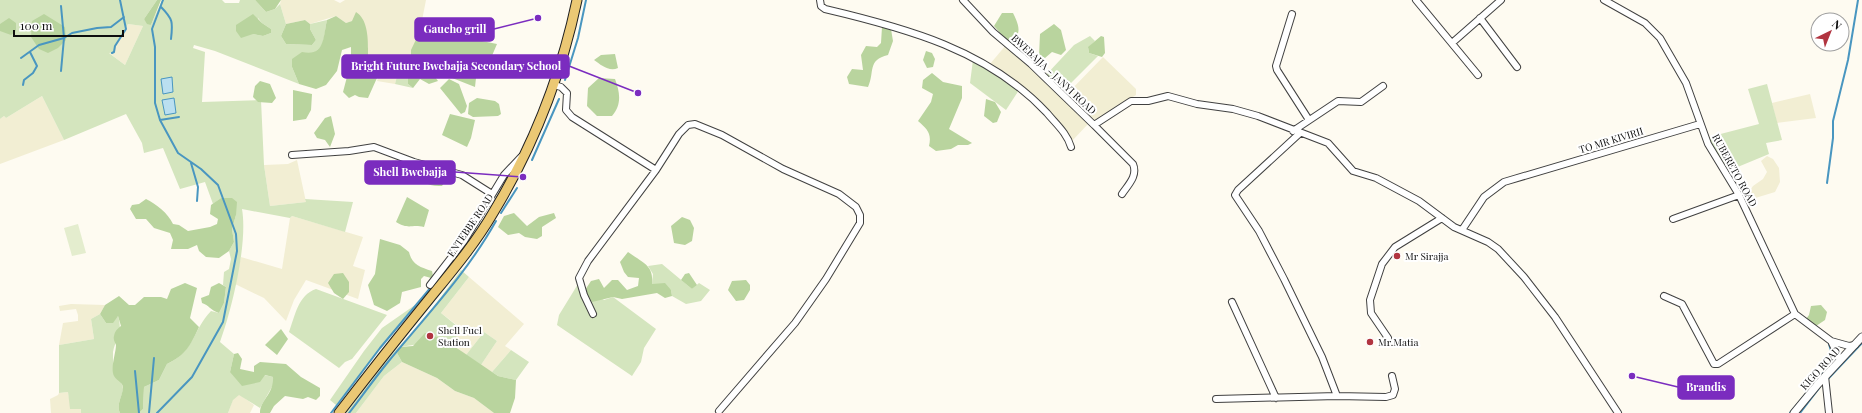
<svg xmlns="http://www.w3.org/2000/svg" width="1862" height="413" font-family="'Playfair Display',serif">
	<rect width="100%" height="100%" fill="#fefbf1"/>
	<path fill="#f2eed3" d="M281,0H334L340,3L345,0H426L414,61L401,60L395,84L377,81L381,70L366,68L357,64L368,55L366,29L352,21L346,23L336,16L310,24L305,20L286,24L280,4Z
		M128,24L143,26L125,65L108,52H114L115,46Z
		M1006,45L1088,124L1072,141L1064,129L1007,76L990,64Z
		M1103,57L1136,89V95L1096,120H1092L1066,95Z
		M1810,94L1816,118L1777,123L1772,103Z
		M42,96L64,140L0,164V119L4,116L6,118Z
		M1767,156L1773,159L1779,168L1780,182L1775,192L1752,199L1749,192L1753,186L1763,179L1767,172L1761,161Z
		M297,160L306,202L270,206L264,165L288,164Z
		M292,216L363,237L353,266L365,270L358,299L306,280L294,300L286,321L264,298L235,284L241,257L282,269L290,218Z
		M469,277L524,324L505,346L511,350L492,372L481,365L497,341L484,332L466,355L451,343L462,329L441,313Z
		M71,304L105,305L100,314L91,319L94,339L59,345L63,323L78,321V315L76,309L60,311L59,306Z
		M402,362L437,378L455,391L474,398L494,413H356L384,376Z
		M68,392L69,398L81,409V413H51L50,399L58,395L59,393Z
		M239,394L254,405L250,413H228L233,399Z"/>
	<path fill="#d4e5be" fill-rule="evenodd" d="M0,0H157L144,19L151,25L162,0H222L225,3H239L240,0H255L266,12L275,9L280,4L286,24L281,36L286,44L312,45L316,40L310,29V24L327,20C325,28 325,38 322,45C320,50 299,63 292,67L299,84L215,51L194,45L193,48L205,52L202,102L261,100L264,165L270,206L306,202L305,199L353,202L345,232L292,216L290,218L242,209C248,243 232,309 220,342L234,354L230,372L264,375L273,377V385L260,408L239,395L233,400L228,413H139L143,409L144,387L159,380L167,364C195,351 192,331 211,311L219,313L224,303L226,287L223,285L224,272L229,269L231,259L229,251L234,242L232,229L236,215L221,198L213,204L205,182L180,189L163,148L144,153L142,143L126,114L64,140L42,96L6,118L4,116L0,119ZM258,18L262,23L271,29V33L263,36L253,34ZM128,24L143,26L125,65L109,53L114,52L115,46Z
		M1090,36L1095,41L1088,48L1089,53L1098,56L1062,92L1046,75L1074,45Z
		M401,60L411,61V63L418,70L408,84L413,88L395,84Z
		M973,60L1019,90L1006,110L970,83Z
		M1767,84L1782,140L1766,143L1769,154L1728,171L1712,147L1709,137L1759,124L1748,89Z
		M662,264L692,289L699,283L710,290L701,301L686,304L672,296L671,290L652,284L653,274L648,266Z
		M461,270L469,277L441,313L462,330L451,343L445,340L400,347L397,353L402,362L384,376L356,413H346L392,354L423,321Z
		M578,284L604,300L613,297L656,329L644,348L641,362L632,376L557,325L559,315Z
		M316,289L387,315L352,359L345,362L339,368L289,332C295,316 298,295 316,289Z
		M415,305L336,405L330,400L364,351L382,328Z
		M100,314L106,323L118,316C123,333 116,337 113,352C113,354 113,364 113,367C113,377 123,380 123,389C122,397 116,405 120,413H81V409H70L68,392L59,393V345L94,339L91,319Z
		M484,332L497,341L481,365L466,355Z
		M511,350L529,362L516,380L498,376L492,372Z"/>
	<path fill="#b9d49e" d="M157,0H161L151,25L147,24L144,19Z
		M255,0H281L275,9L266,12Z
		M356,12C369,20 368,42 368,55L357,64L366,68L376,65L381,69L368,98L359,97L355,95L349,98L343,92L348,73L355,63L351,59V47L342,50L337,71L326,85L316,89L299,84L292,67V59L302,52C325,57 323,37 327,20L336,16L346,23L352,21Z
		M1002,13H1013C1019,25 1022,33 1012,43L1002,35L994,26Z
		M44,14L65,27L66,40L58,48L48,53L39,49L31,37L32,21Z
		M253,14L262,23L271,29V33L263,36L253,34L241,38L236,31V25Z
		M9,18L16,23V31L11,35L0,31V24Z
		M305,20L310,24V29L316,40L312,45L286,44L281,36L286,24Z
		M1054,24L1061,30L1066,50L1061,55L1052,52L1045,58L1039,56L1040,34Z
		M882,27H887L891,29L893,41L888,55C867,60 875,72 868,87L849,84L847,77L852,69L863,70L861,55L866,46L877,47L881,43Z
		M421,29L497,44L485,72L476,78L475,87L437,72L427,60L421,64C426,72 433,73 438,81L429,84L420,79L413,88L408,84V77L415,75L418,71L411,63V50Z
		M1101,36L1104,37L1105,53L1102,57L1089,53L1088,47Z
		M926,51L932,53L935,59L933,67L927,68L923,60Z
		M615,54L618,68C609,72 601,65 594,60L601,55Z
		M932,73L943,82L962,86V98L949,129L972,143L968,145H958L951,149L936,151L929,146C932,133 927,129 918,121L931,102L933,94L922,88L923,80Z
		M599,78L615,79C620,92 622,105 612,116H597L587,106L588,88Z
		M449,79L459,84L467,106L465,112L461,114L440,88Z
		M260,81L270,84L276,98L272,103L258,102L253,97L255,86Z
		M293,90L312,94L311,110L306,119L293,121Z
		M477,98L495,101L499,104L501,114L498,116L473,117L468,114L469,103Z
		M986,99L995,102L1001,112L997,122L993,123L984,116Z
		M450,114L475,120L471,138L467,147L442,135Z
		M331,116L335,134L330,147L325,140L317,138L314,133L325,118Z
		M418,167L443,180L444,183L442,186C428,187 419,181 415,169Z
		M407,197L429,210L424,227C411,224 409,230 396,222Z
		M221,198H232L237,202L236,215L232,229L234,242L229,251L219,258L206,257L199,251L197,245L188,249H171L173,240L170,233L154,228L146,219H136L130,209L132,205L139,204L146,199C156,204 168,213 173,224L179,225L188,231L210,227L217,224L218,219L210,214L211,205Z
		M514,213L527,226L539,217L554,213L556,218L542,227V236L537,239L525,237L519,233L508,235L498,227L504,216Z
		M682,217L690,220L694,228L692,241L685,245L674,243L671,226Z
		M380,239L400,245L409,252C412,265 420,267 432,271L433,276L431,278L424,276L421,279V287L402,292L400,303L387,311L374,305L368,285L375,274Z
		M628,252C643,263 654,265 652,284L665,283L671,290L672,296L665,298L657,293L622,299L613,297L592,302L585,290L591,281L599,279L604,288L612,280H618L627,290L638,286L639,278L628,277L624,272L620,262Z
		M343,273L349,282V292L343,299L334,293L328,283L334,274Z
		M689,273L697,285L692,289L681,280L685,274Z
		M746,280L750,285V290L744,300L736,301L728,290L732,281Z
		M185,283L197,288L190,318L199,327C190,346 186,355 167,364L159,380L144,387L143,409L139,413H120C116,405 122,397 123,388C123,382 117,381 114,376C110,368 116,353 116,345C115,342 113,340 114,336C115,331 117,329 121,326L118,316L113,323H106L100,314L105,305L119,296L129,305H135L144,297H161L167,299L171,289Z
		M219,283L226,287L224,303L219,313C210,310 209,305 202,303L201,298L209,295L211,287Z
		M1821,305L1827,312L1825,320L1816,326L1806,319L1809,315L1811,306Z
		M281,329L288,339L277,355L265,345Z
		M425,333L445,340L498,376L516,380L515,398L510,413H494L474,398L455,391L437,378L402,362L397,353L400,347L413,346Z
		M238,353L242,359L240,369L254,372V366L260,362L286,364L301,377L320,388V396L316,400L308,397L303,399L285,396L274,406L270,413H260C260,400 274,394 273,377L265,375L260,382L242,386L230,372L234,354Z"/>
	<path fill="#e4edce" d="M78,224L86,253L72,256L64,228Z"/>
	<path fill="#badff0" stroke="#4996c0" d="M172,77L173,92L163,94L161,79Z
		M174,98L176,113L165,115L162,100Z"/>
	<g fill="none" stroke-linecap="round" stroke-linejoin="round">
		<path stroke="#4996c0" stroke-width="2" d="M61,6L64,38L61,71
			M161,7C173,19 173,22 171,39
			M112,53L114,52L115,46L126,29L120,0
			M21,58L39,45L64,38L72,33L97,28L111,27L124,17
			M565,80L578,38L586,0
			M23,85L24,80L33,73L37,66L30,52
			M160,120L179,117
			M532,160L559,99
			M191,163L198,187L197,201
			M1827,183L1833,138V121L1848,60L1858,0
			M501,213L517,188
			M472,233L501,185
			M135,371L139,413
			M1827,380L1862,343
			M149,413L154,358
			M157,413L192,377L223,322L237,251L236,234L218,185L201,169L178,153L160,120L155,103V47L152,29L163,0
			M331,413L380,348L432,286
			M349,413C362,396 375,378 388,362C426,316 467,273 496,221
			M1790,413L1829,366L1833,358L1829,344
			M1800,413L1820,387"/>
		<g stroke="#414141" stroke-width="8">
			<path id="minor" d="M820,0L821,6L825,9C906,28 988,50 1047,113C1056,124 1067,133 1071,147
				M963,0L993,32L1031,64L1094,125L1131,101H1148L1168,96L1197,104L1233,109L1258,116L1328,143L1353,171L1376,178L1419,201L1454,227L1488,242L1498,249L1524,277L1555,317L1618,413
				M1416,0L1478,75
				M1604,0L1645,23L1660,38L1686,83L1708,144L1739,195L1795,314L1831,341L1840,360
				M1292,14L1276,66L1277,70L1309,120
				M1480,18L1517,67
				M1452,43L1501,0
				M554,85L561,87L567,93L566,110L572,117L656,170L588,261L579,278L584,295L593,314
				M1094,125L1133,164C1138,176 1128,185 1122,194
				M1293,131L1338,101L1361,102L1383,86
				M292,155L349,151L374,147L414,162L462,175L492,194
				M656,170L679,134L688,125L695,124L722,135L783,169L839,194L856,207L860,215V223L826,279L795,323L719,411
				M1673,219L1739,195
				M1462,230L1484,197L1504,182L1700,124
				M430,285L464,241L504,175L521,157
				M1664,296L1682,304L1714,364H1718L1795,314
				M1232,302L1276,398
				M1388,338L1371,313L1370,300L1382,264L1395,247L1442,218
				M1831,341L1849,346L1855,345
				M1825,376L1829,413
				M1337,396L1386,397L1393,395L1395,389L1392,376
				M1216,399L1337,396L1322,357L1284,279L1259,231L1235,195L1238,190L1300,133"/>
		</g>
		<g stroke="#414141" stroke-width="9">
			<path id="tertiary" d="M1794,413L1818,384L1862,337"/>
		</g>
		<g stroke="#1f1f1f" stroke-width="11">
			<path id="primary" d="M339,413C369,374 399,336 430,298C452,271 475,244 493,213C533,147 561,76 577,0"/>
		</g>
		<use href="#minor" stroke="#fff" stroke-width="6"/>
		<use href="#tertiary" stroke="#fff" stroke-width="7"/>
		<use href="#primary" stroke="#ebc874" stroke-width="9"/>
	</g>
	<g fill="#b13440" stroke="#fff" stroke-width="1.5">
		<circle cx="1397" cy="256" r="4"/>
		<circle cx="430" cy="336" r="4"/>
		<circle cx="1370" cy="342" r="4"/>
	</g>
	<g text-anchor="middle" stroke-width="4" stroke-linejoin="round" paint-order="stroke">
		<g font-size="10" fill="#0e0e0e" stroke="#fff">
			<text transform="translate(1054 74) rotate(43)" y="4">BWEBAJJA - JANYI ROAD</text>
			<text transform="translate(1611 140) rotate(-17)" y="4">TO MR KIVIRII</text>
			<text transform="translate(1735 170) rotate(61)" y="4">RUBERETO ROAD</text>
			<text transform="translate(470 225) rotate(-56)" y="4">ENTEBBE ROAD</text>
			<text transform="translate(1820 368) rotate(-48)" y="4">KIGO ROAD</text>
		</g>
		<g font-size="10" fill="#0e0e0e" stroke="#fff" text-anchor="start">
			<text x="1405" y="260">Mr Sirajja</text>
			<text x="438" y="334">Shell Fuel<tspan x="438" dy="12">Station</tspan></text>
			<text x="1378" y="346">Mr.Matia</text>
		</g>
	</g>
	<path fill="none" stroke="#7b2cbf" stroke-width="1.5" d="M538 18L494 29M638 93L569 66M523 177L455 172M1632 376L1678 387"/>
	<g fill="#7b2cbf" stroke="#fff" stroke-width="1.5">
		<circle cx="538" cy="18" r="4"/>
		<circle cx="638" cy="93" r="4"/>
		<circle cx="523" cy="177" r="4"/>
		<circle cx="1632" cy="376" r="4"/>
	</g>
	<g fill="#7b2cbf" stroke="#7b2cbf" stroke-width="1.5">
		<rect x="415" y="18" width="79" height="23" rx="4"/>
		<rect x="342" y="55" width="227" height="23" rx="4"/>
		<rect x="365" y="161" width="90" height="23" rx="4"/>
		<rect x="1678" y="376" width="56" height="23" rx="4"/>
	</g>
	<g font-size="11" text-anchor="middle" font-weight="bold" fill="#fff">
		<text x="455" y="33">Gaucho grill</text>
		<text x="456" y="70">Bright Future Bwebajja Secondary School</text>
		<text x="410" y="176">Shell Bwebajja</text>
		<text x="1706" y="391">Brandis</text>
	</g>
	<g transform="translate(1830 32) rotate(43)"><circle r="19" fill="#ffffff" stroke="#9f9f9f"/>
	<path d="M0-3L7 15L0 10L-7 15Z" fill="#b13440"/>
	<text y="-6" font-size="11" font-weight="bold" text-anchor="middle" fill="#0e0e0e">N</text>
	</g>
	<path d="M14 30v6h109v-6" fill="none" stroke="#0e0e0e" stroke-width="2"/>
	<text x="20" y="30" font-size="12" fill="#0e0e0e" stroke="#ffffff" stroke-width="3" paint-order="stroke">100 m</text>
</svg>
